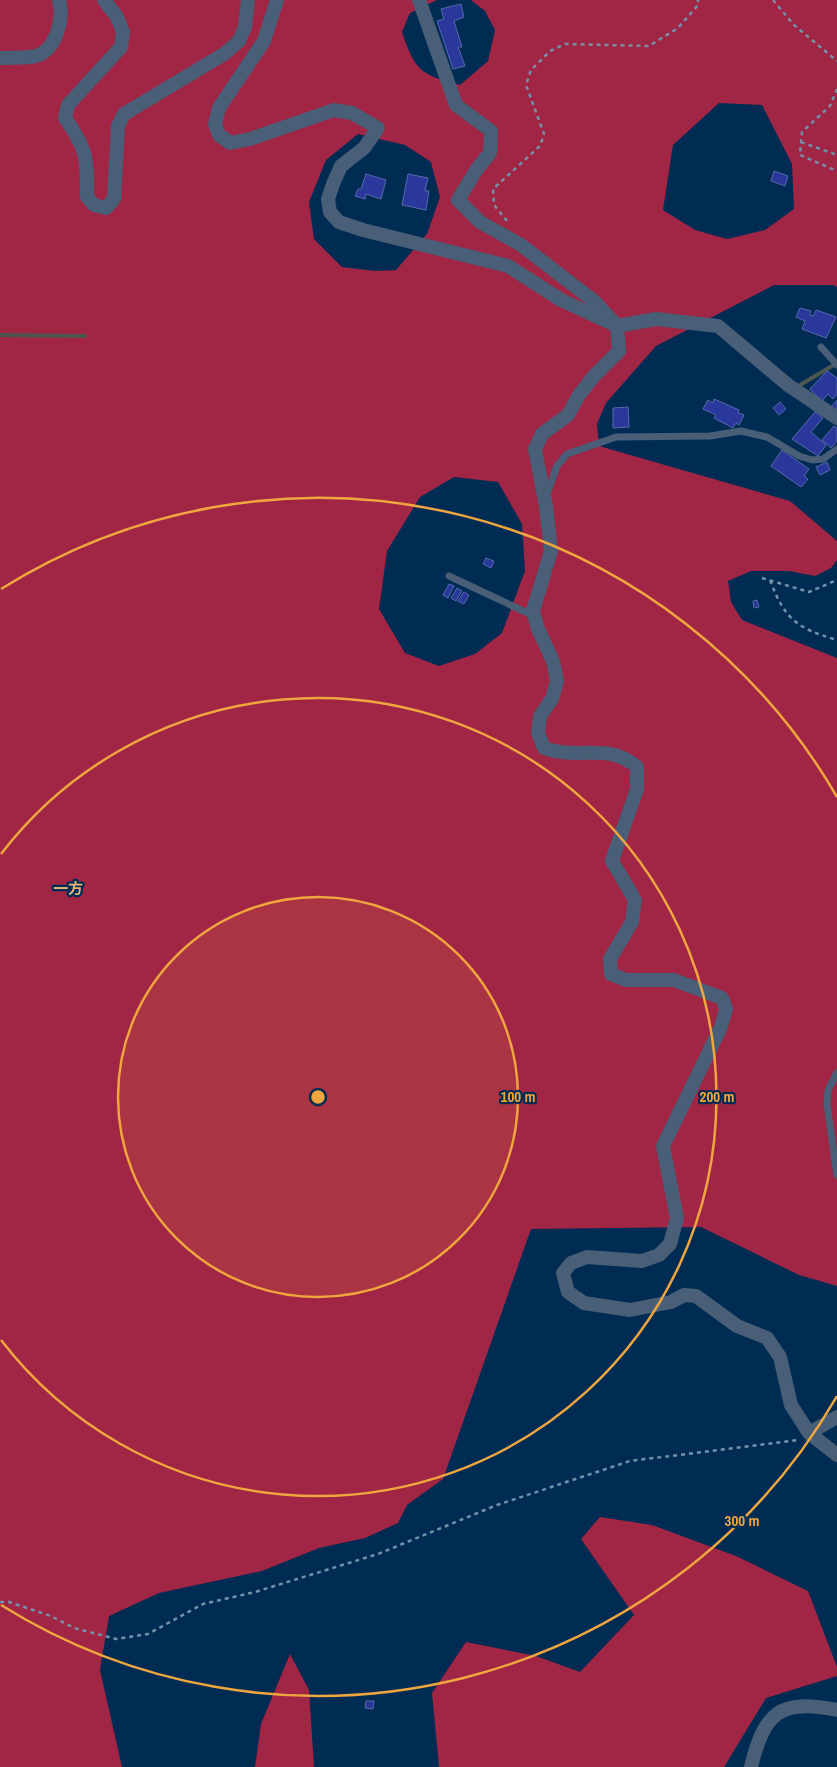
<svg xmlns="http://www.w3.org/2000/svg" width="837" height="1767" font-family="'Archivo Narrow','Noto Sans JP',sans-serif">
	<rect width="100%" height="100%" fill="#002c54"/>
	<path fill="#a12545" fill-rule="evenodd" d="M0,0H437L410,13L402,32C415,71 421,75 460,85L488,61L495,30L485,11L471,0H837V287L833,285H774L656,346L606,403L597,424L599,446L790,501L837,541V560L831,568L815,576L789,571H751L728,581L731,602L742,620L837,658V1286L799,1275L701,1227L531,1229L443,1479L407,1505L398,1523L365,1538L319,1548L262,1571L159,1593L109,1616L100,1670L122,1767H0ZM719,103L762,105L792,164L794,209L765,230L727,239L695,230L663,210L673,145ZM358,134L405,145L431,162L440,197L427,234L396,270L375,271L342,267L314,239L309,202L326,160ZM454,477L498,482L522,524L525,571L502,633L475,654L439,666L405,653L379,609L387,551L420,497Z
		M600,1517L652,1525L736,1556L808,1591L837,1667V1676L766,1698L724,1767H439L432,1693L466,1642L536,1656L580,1672L634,1615L581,1539Z
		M290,1654L309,1690L314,1767H255L261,1724Z"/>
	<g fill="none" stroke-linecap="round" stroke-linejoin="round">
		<path stroke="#4d5650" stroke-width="4" d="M0,335L85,336
			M800,385L832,366"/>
	</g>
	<path fill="#2b389b" stroke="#5768ab" d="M461,4L464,17L454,21L462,47H458L465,66L453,69L437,21L444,19L441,9Z
		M774,171L788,176L785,186L771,181Z
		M366,174L386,180L381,199L366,194L365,199L355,196L358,189H361Z
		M408,174L428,178L425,191H429L426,210L402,205Z
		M800,308L811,311L810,315L813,316L816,310L836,317L826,338L802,329L805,321L796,317Z
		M827,371L837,378V394L833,399L828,394L822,401L810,389Z
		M714,399L739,410L738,413L744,415L739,425L736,423L733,428L714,418L716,415L703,409L708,400L713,403Z
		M837,400V412L830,408Z
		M780,402L786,409L779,415L773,408Z
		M628,407L629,427L613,428V408Z
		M815,412L823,418L811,432L826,445L818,456L792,439Z
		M834,426L837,428V441L831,448L822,440Z
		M782,450L809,469L804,476L808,479L801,487L771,466Z
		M827,462L830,470L820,475L816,467Z
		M486,558L494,561L491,568L483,564Z
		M449,584L454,586L448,598L443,595Z
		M457,588L462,591L456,601L451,598Z
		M464,592L469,595L464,604L458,601Z
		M757,600L759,607L754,608L753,601Z
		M366,1701H374L373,1709L365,1708Z"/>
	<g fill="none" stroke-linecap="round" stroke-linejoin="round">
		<path stroke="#7591aa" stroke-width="2.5" stroke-dasharray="4 4" stroke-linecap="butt" d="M773,0L794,25L837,61
			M837,89L830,106L802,132L800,155L837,171
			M801,142L837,155
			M507,221L494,205L493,189L540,146L544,134L526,85L531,70L550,51L565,44L649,46L678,28L698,5V0
			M762,578L809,592L837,580
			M770,580C785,620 797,628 837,640
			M0,1602H9L51,1616L74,1628L116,1639L148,1634L203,1604L255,1592L378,1554L497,1505L630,1461L799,1440"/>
		<path stroke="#485f77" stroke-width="7" d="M821,347L837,365
			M546,497L557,466L567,454L616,437L710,436L741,431L767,437L799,456L812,460L823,459L837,449
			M449,576L534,616
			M837,1073L828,1090L827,1104L837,1175"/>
		<path stroke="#485f77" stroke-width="14" d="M104,0L117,17L123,32L121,47L68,105L65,118C88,151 87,158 87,197L94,205L106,208L114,199L118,126L124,114L224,54L239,41L245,27L248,0
			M277,0L264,41L219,108L215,124L219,135L230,143L250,139L334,110L352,113L378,128L364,148L341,166L333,184L328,199L330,212L339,222L363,230L508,266L561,300L617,326L656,319L718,326L788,385L837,418
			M419,0L456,105L491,131L490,153L477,169L458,200L480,222L521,245L594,301L617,326L619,351L594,376L579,395L568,415L542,434L535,449L546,506L551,551L533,611L538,629L553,661L557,681L552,699L540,716L538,733L544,748C579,761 607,741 637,767V789L612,861L635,900L632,922L610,959L611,974L626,980H674L722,998L726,1009L721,1027L663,1146L677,1218L670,1244L659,1255L642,1261L587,1257L571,1263L563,1273L568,1292L584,1303L630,1310L671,1302L684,1295L696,1296L737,1326L767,1338L780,1357L791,1405L809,1433L837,1455
			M0,58C11,57 29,59 39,55C57,47 64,17 59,0
			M809,1433L837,1417
			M751,1767C764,1713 780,1698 837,1710"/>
	</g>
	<circle cx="318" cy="1097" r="200" fill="#f0a63f" fill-opacity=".12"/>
	<g fill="none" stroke="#f0a63f" stroke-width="2.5">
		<circle cx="318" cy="1097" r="200"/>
		<path d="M1 854A399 399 0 1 1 1 1340"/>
		<path d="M837 1396A599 599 0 0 1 1 1605M1 589A599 599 0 0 1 837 797"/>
	</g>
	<g text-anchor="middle" stroke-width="4.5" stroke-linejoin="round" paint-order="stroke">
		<g font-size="15" font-weight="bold" fill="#e7b475" stroke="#002c54">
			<text x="68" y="894">一方</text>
		</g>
	</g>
	<circle cx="318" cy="1097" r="8" fill="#f0a63f" stroke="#002c54" stroke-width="2.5"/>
	<g font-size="15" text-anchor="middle" font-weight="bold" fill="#f0a63f" stroke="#002c54" stroke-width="4.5" stroke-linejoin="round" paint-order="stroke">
		<text x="518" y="1102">100 m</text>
		<text x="717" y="1102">200 m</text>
		<text x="742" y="1526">300 m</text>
	</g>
</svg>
